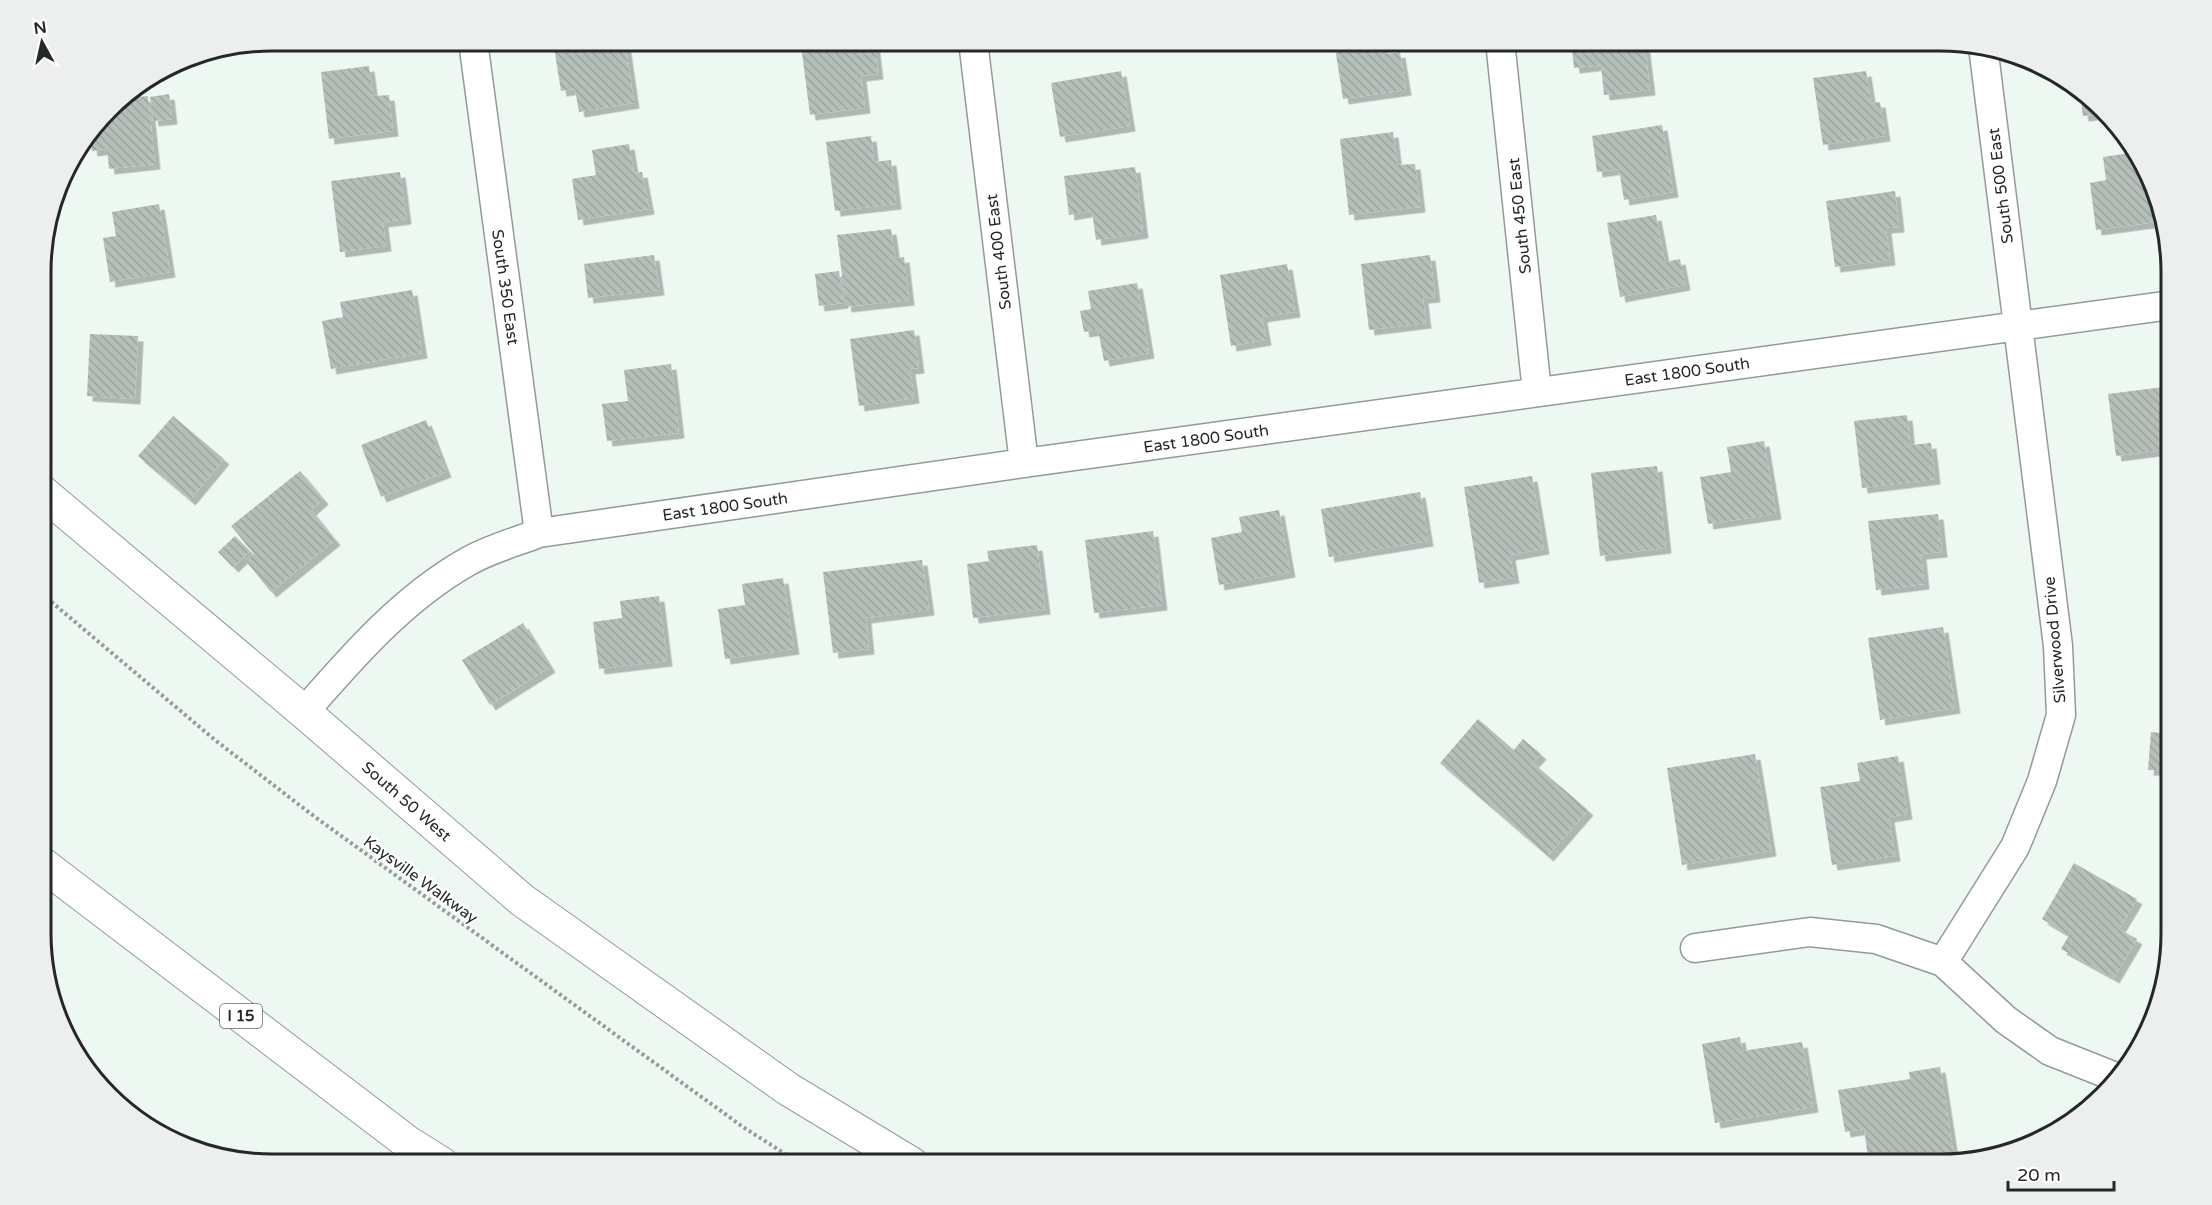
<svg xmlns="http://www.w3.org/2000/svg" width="2212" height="1205" font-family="'Varela Round',sans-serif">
	<defs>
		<pattern id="building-back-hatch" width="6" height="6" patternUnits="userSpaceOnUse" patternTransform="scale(1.5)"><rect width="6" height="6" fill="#b5bfb9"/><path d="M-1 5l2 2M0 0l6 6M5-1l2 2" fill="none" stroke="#9ca49f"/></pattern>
		<filter id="shadow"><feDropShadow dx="5.5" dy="5.5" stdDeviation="0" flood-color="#0004"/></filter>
	</defs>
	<rect width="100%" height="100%" fill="#eef8f2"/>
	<path fill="url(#building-back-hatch)" filter="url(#shadow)" d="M553,41H625L634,103L579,112L575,89L561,91Z
		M841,41H874L878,74L861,76L865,108L810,115L801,45Z
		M1334,41H1382L1385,54L1400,52L1406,90L1343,99Z
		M1571,41H1644L1650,90L1604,95L1601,65L1574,68Z
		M369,66L373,96L389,95L393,131L329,139L321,72Z
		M1121,71L1130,126L1060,137L1051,83Z
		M1866,71L1871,103L1880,102L1885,136L1823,145L1813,78Z
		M169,94L172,119L153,121L150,97Z
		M2080,94L2101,114L2083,116Z
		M148,96L155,164L109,169L107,149L92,151L90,136L118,99Z
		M1662,125L1673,192L1624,200L1619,169L1597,172L1592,136Z
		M1393,132L1397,165L1415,164L1420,207L1349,215L1340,139Z
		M871,136L874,162L891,160L896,204L835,211L826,142Z
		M629,144L634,173L642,172L649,209L578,220L572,179L596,175L592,150Z
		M2137,152L2159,198L2164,221L2096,230L2090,183L2106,180L2103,157Z
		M1135,167L1143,233L1096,240L1092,211L1069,215L1064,176Z
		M400,172L406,219L383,222L386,246L340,252L331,181Z
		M1895,191L1899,227L1886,228L1890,260L1835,267L1826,201Z
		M159,204L170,272L110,282L103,238L116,236L112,212Z
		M1656,215L1665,262L1680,259L1685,285L1620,297L1607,223Z
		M891,229L895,258L904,257L909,300L846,307L837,235Z
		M654,255L659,290L588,298L584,264Z
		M1430,255L1435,297L1423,298L1426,323L1369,330L1361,264Z
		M1287,264L1295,312L1262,317L1266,340L1231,346L1220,275Z
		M839,271L843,303L819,306L815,274Z
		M1137,283L1149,353L1104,361L1098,330L1084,332L1080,311L1091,309L1088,291Z
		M412,290L422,353L331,369L322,321L343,317L340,302Z
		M914,330L919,368L910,369L914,398L859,406L850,339Z
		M90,334L138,336L135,399L87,396Z
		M671,364L679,433L607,441L602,404L628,401L624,370Z
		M2171,386V449L2116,456L2108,394Z
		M1907,415L1910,445L1931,443L1935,479L1862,488L1854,421Z
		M173,416L224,459L190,500L138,456Z
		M426,420L446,472L381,497L361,445Z
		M1764,441L1776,514L1708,524L1700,477L1731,472L1727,447Z
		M1657,466L1666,548L1600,556L1591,473Z
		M300,471L323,499L311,510L335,540L271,592L245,560L254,554L231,526Z
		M1532,476L1544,549L1510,555L1514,578L1479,583L1464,487Z
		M1420,492L1428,541L1329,557L1321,509Z
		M1279,510L1290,572L1219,585L1211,538L1242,532L1239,517Z
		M1938,514L1942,552L1921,554L1924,584L1876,590L1868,521Z
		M1153,531L1162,605L1094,613L1085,540Z
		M235,536L250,551L233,567L218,552Z
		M1037,545L1045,609L973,618L967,564L989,561L987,551Z
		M922,560L929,610L866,618L869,649L833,653L823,572Z
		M783,578L794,649L725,659L718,609L745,605L742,584Z
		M659,596L667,661L599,669L593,622L622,618L620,601Z
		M523,623L550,667L490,705L462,660Z
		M1943,627L1955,708L1880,720L1868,638Z
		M1478,719L1514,750L1523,739L1541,754L1533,763L1588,810L1548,856L1440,763Z
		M2151,732L2171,734V815H2162L2165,771L2148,770Z
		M1755,754L1771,851L1682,865L1667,768Z
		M1898,756L1907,814L1889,817L1895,856L1832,865L1820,787L1860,781L1857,763Z
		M2074,863L2137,899L2119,929L2137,939L2114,978L2061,949L2069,935L2042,919Z
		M1740,1037L1742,1051L1802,1042L1813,1107L1715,1123L1702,1044Z
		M1940,1067L1955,1164H1869L1864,1129L1845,1132L1838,1090L1910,1079L1909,1072Z"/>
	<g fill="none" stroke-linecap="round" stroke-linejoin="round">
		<g stroke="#929c96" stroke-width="31">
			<path id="street" d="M473,41L539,533
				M973,41L1024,463
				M1500,41L1537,392
				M304,712C353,656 402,599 467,562C489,549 516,542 539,533L1024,463L2171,305
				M1695,948L1810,932L1876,939L1943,962L2006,1020L2050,1051L2118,1078
				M1943,962L2015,847L2042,781L2061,715L2058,646L1983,46"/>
		</g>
		<g stroke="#929c96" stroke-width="35">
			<path id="secondary" d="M42,492L304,712L522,900L788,1089L912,1164"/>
		</g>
		<g stroke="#929c96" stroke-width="35">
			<path id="highway" d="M42,864L407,1142L442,1164"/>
		</g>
		<path stroke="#949c98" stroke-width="4" stroke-dasharray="3 3" stroke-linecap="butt" d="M42,594L215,740L311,814L743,1127L801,1164"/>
		<use href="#street" stroke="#fff" stroke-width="28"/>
		<use href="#secondary" stroke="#fff" stroke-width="33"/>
		<use href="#highway" stroke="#fff" stroke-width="33"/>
	</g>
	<g text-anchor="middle" stroke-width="4.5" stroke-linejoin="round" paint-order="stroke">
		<rect fill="#fff" stroke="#666867" stroke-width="1.5" x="220" y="1004" width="42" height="24" rx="4.5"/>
		<g font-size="15" font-weight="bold" fill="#242826">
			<text x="241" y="1021">I 15</text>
		</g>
		<g font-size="16" fill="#242826" stroke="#fff">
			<text transform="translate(2000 186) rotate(-97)" y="6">South 500 East</text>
			<text transform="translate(1519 216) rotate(-96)" y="6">South 450 East</text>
			<text transform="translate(998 252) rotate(-97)" y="6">South 400 East</text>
			<text transform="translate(506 287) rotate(82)" y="6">South 350 East</text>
			<text transform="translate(1687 371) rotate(-8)" y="6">East 1800 South</text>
			<text transform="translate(1206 438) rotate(-8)" y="6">East 1800 South</text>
			<text transform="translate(725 506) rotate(-8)" y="6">East 1800 South</text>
			<text transform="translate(2054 640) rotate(-95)" y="6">Silverwood Drive</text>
			<text transform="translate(407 801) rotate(41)" y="6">South 50 West</text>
			<text transform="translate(421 879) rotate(36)" y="6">Kaysville Walkway</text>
		</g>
	</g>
	<path d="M0 0H2212V1205H0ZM272 51H1940A221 221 0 0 1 2161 272V933A221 221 0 0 1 1940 1154H272A221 221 0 0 1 51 933V272A221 221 0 0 1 272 51Z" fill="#edeeee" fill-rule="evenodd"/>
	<path fill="none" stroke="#242826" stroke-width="3" d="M272 51H1940A221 221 0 0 1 2161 272V933A221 221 0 0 1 1940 1154H272A221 221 0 0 1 51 933V272A221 221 0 0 1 272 51Z"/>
	<g transform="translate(42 42) rotate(352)" stroke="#ffffff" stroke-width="4.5" paint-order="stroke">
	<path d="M0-4.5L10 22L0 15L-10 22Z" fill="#242826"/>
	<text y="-9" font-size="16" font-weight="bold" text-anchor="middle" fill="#242826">N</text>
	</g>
	<path d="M2008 1181v9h106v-9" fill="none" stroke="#242826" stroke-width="3"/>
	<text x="2017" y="1181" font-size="18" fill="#242826" stroke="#ffffff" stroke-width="4.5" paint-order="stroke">20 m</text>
</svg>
